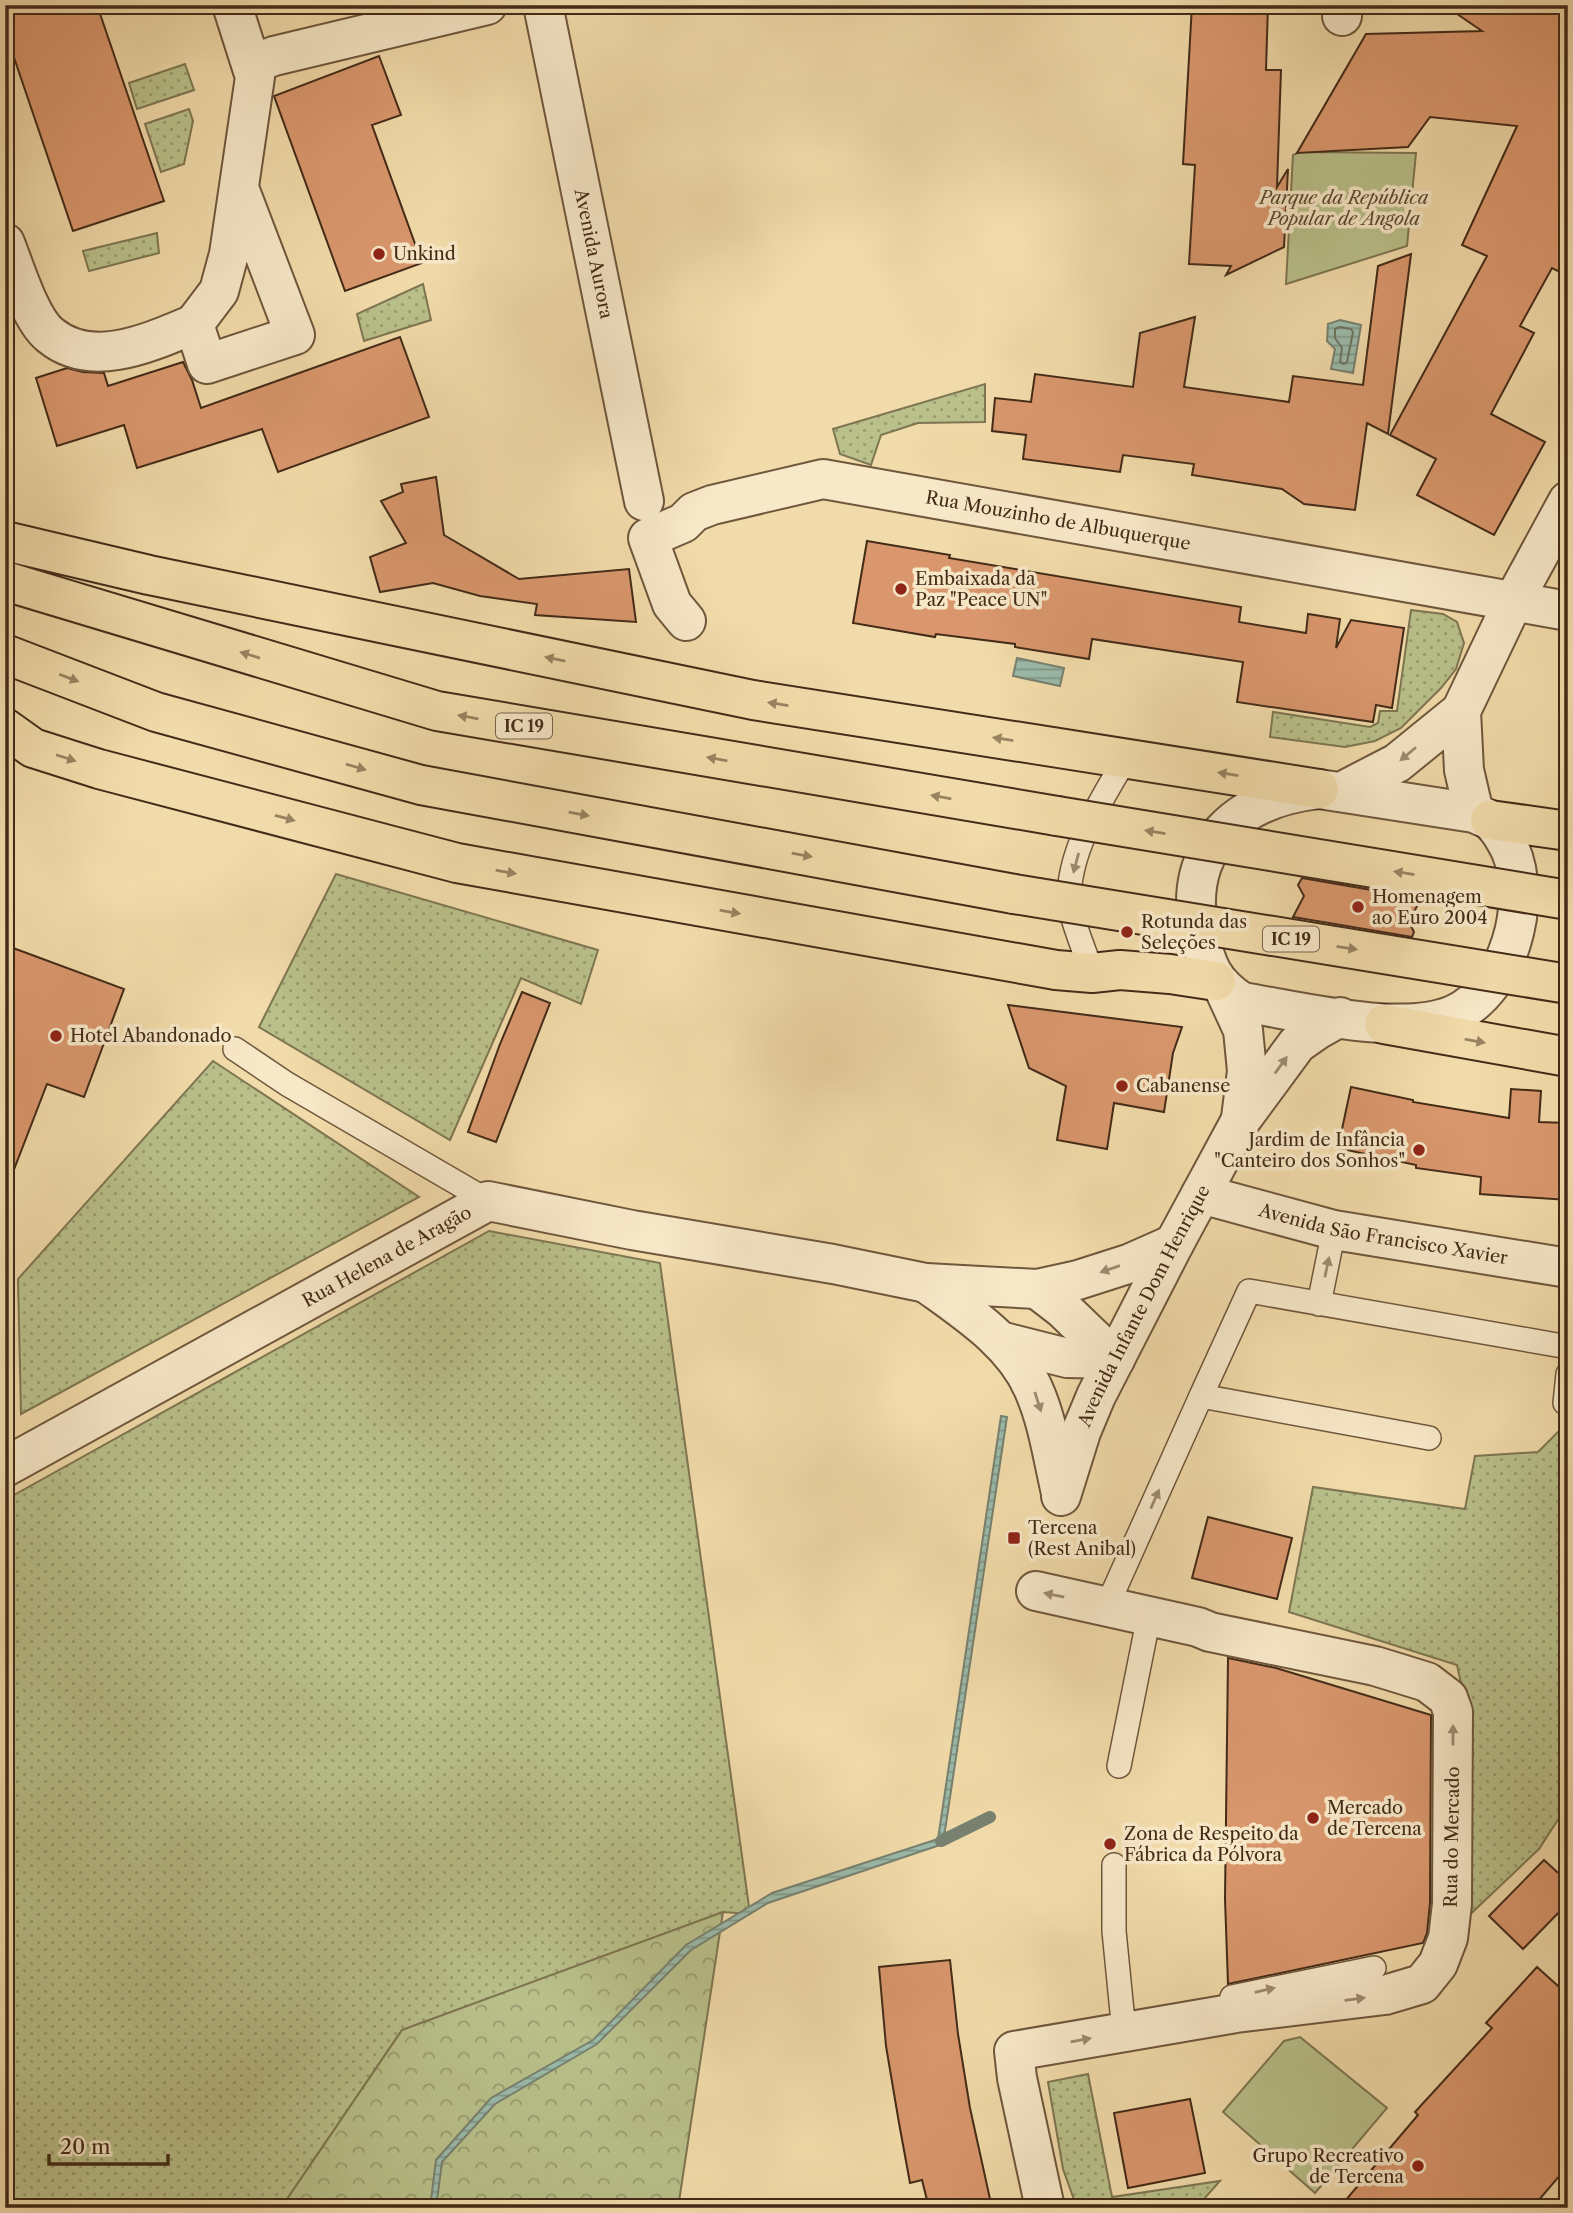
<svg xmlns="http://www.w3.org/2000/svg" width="1573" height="2213" font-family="'Libre Caslon Text',serif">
	<defs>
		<pattern id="grass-dots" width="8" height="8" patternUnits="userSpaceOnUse" patternTransform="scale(1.75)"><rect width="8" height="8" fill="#b9c08a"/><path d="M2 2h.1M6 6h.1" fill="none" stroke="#989c70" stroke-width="1.8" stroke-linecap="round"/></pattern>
		<pattern id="forest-crowns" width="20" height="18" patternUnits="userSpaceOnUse" patternTransform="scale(1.75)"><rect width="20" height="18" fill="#b9c08a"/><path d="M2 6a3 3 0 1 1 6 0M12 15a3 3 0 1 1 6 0" fill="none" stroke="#989c70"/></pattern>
		<pattern id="water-rules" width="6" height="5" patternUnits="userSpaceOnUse" patternTransform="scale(1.75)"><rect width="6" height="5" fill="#9bbbab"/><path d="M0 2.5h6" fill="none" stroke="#80988a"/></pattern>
	</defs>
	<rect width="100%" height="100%" fill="#f2dbaa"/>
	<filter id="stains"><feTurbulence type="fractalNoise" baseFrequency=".00286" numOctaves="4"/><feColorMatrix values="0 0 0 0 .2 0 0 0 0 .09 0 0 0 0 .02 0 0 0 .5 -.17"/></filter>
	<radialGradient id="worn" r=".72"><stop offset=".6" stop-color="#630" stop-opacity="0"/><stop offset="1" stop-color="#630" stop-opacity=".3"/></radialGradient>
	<path fill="url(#grass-dots)" stroke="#7e7651" stroke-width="2" d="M185,64L194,90L137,109L129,83Z
		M189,109L193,121L184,164L161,172L145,124Z
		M157,233L159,253L89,271L83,251Z
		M423,284L431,320L364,341L357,314Z
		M985,384V422L918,423L881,435L871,465L840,454L833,429Z
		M1411,610L1443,614L1457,622L1464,643L1456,669L1441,688L1401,728L1375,741L1345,747L1270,737L1273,712L1370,727L1378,723L1380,711H1397Z
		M336,874L598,950L581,1004L521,978L450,1140L259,1027Z
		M213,1061L419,1197L21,1414L18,1279Z
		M489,1231L660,1263L750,1914L723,1912L402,2030L281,2208H5V1500Z
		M1568,1422V1804L1539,1849L1460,1924L1471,1728L1457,1665L1289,1612L1313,1487L1465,1509L1475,1456L1538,1452Z
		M1088,2074L1112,2197L1220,2181L1196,2208H1077L1063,2169L1048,2082Z"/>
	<path fill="url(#forest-crowns)" stroke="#7e7651" stroke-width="2" d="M723,1912L678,2208H281L402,2030Z"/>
	<path fill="#b9c08a" stroke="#7e7651" stroke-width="2" d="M1300,152L1416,153L1407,246L1286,284L1293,155Z
		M1300,2037L1387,2108L1315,2193L1223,2112L1284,2041Z"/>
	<path fill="url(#water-rules)" stroke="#788170" stroke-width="2" d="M1340,320L1361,325L1353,373L1331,369L1335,349L1327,341L1328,324Z
		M1017,658L1064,668L1060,686L1013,676Z
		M1001,1416L1007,1417L943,1844L768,1903L691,1950L597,2044L495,2104L442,2162L436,2208H430L436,2160L491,2098L593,2040L686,1945L772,1893L938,1839Z"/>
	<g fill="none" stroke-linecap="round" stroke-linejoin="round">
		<path stroke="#6f7362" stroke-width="2" d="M1340,327L1351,329L1353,332L1347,362L1344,364L1340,362L1342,348L1335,338V329Z"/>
		<path stroke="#788170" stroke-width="12" d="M941,1841L990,1817"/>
	</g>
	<path fill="#da976d" stroke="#432b18" stroke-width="2" d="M5,5H97L164,201L73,231L5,31Z
		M1192,5H1268L1266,70H1281L1277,187L1288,169L1284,247L1226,275L1231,266L1189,264L1195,165L1183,164Z
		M1444,5H1568V276L1552,268L1520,326L1534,333L1491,414L1545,442L1494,535L1417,495L1436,459L1390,435L1487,256L1462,245L1517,126L1430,117L1408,147L1297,153L1366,34L1482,31Z
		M379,56L401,115L372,125L422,263L345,291L274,96Z
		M1411,254L1388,434L1367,423L1355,510L1304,504L1282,489L1192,475L1194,464L1123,455L1120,472L1023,459L1026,435L992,431L995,398L1031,402L1035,374L1133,387L1140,333L1195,317L1184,387L1289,402L1293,376L1363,385L1378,266Z
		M400,337L429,417L278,472L262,429L137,468L124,425L57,446L36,378L67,368L83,372L104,373L108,386L183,362L192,380L201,408Z
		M436,477L444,535L519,579L629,569L636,622L535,615L537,604L480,596L433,583L380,592L370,557L406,543L381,501L403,492L401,484Z
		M867,541L950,555L949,558L1241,607L1239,622L1306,633L1308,614L1340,619L1336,648L1351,620L1404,628L1392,708L1376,705L1373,722L1237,702L1243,662L1092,639L1089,659L1015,647V644L936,634L935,637L853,623Z
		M1302,878L1418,898L1420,900L1409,922L1414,932L1412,937L1293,917L1304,896L1298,885Z
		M5,945L124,989L84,1097L47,1084L8,1185L5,1184Z
		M522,992L550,1003L496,1142L468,1132L500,1044Z
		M1008,1005L1182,1027L1173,1053L1164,1112L1114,1103L1107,1149L1057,1140L1066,1086L1029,1068Z
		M1351,1087L1413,1100V1102L1509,1118L1511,1089L1541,1091L1539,1122L1568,1123V1200L1480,1194L1481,1177L1416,1168V1165L1338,1148Z
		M1208,1517L1292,1538L1277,1599L1192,1578Z
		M1228,1658L1276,1668L1431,1715L1430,1903L1427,1933L1423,1943L1228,1984L1225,1899Z
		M1544,1860L1568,1882V1903L1523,1949L1489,1916Z
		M950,1960L958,2034L970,2108L992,2208H929L922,2180L910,2183L899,2123L886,2046L879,1967Z
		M1537,1967L1568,1995V2166L1532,2208H1339L1418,2115L1415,2112L1492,2028L1486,2023Z
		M1190,2099L1205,2173L1128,2188L1114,2113Z"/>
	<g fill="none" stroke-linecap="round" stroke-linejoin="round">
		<g stroke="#6f573c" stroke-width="26">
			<path id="service" d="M1092,973C1087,957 1070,916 1069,902C1068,850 1101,801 1126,758
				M235,1049L287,1084L488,1201
				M1319,1304L1334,1230
				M1568,1374L1565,1403L1568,1404
				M1429,1438L1201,1396L1249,1291L1568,1347
				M1107,1606L1201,1396
				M1119,1766L1149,1616
				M1114,1865V1931L1124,2032
				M1232,1997L1374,1968"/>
		</g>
		<g stroke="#6f573c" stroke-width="42">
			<g id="minor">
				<path d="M232,5L255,77L229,254L219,291L194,324L207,364L295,335L239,188"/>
				<path id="s1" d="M543,5L644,501"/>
				<path d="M1342,16L1343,5"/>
				<path d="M253,64L274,56L487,5"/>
				<path d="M5,243C15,268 30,319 50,335C92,370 151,342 194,324"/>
				<path id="s2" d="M686,621L672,604L648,538L683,523L694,512L712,505L823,479L1568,611"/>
				<path d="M1225,991L1243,1030L1247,1071L1241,1118"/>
				<path id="s3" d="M1201,1194L1334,1230L1568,1268"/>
				<path d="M926,1283C966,1312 1013,1342 1033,1388C1048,1421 1053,1459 1061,1493"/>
				<path d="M1037,1289L1063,1309L1115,1359"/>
				<path d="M1000,1341L1067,1358L1115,1359"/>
				<path id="s4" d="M5,1467L488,1201L632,1230L833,1264L926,1283L1037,1289L1078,1280L1131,1263L1174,1244"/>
				<path id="s5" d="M1061,1496L1081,1432L1096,1396L1174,1244L1241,1120L1297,1044L1317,1030L1340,1017"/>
				<path d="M1036,1591L1198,1627L1210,1632L1375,1666L1427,1682L1448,1698L1453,1712L1452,1904L1448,1938L1438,1964L1422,1984L1385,1995L1236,2013L1014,2051L1017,2078L1045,2208"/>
			</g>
		</g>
		<g stroke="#6f573c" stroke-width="42">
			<path id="tertiary" d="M1461,711L1464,770L1474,813
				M1319,789L1474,813C1478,815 1484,817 1488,819C1498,826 1505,839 1510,849C1533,902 1509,991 1453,1015C1401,1037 1299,1011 1242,1002C1213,983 1206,966 1199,932C1182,846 1239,798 1319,789Z
				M1341,792L1397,763L1461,711L1513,602L1568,501"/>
		</g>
		<g stroke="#432b18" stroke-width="42">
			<path id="trunk" d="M5,541L149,575L753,700L1319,789
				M5,581L437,711L1057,816
				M5,654L156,712L421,785L1014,894
				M5,728L33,748L99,769L457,863L1056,970L1092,973L1120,970L1170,974L1216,981
				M1490,820L1568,831
				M1384,1024L1568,1057"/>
		</g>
		<use href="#service" stroke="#f7e8c8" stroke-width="23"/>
		<use href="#minor" stroke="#f7e8c8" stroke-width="38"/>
		<use href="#tertiary" stroke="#f7e8c8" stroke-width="38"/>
		<use href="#trunk" stroke="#f2dbaa" stroke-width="38"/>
		<g stroke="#432b18" stroke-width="42" stroke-linecap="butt">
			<path id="trunk-bridge" d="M1057,816L1568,900
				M1014,894L1568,984"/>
		</g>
		<use href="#trunk-bridge" stroke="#f2dbaa" stroke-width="38"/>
	</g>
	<defs><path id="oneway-solid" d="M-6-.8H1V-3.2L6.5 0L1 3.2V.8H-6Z" transform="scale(1.75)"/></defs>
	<g fill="#9a8361">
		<use href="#oneway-solid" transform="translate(250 655) rotate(-163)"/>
		<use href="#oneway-solid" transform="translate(555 659) rotate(-168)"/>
		<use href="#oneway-solid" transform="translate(69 678) rotate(21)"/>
		<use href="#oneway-solid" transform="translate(778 704) rotate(-171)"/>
		<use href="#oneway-solid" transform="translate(468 717) rotate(-170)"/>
		<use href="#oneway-solid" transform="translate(1003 739) rotate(-171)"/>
		<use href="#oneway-solid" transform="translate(66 758) rotate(18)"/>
		<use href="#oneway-solid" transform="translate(717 759) rotate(-170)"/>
		<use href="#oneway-solid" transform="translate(356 767) rotate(16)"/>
		<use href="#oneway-solid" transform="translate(1228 774) rotate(-171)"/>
		<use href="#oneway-solid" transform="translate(941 797) rotate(-170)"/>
		<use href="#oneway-solid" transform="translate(579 814) rotate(10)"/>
		<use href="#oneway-solid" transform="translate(285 818) rotate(15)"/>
		<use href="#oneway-solid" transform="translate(1155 832) rotate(-171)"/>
		<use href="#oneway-solid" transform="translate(802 855) rotate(10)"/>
		<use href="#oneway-solid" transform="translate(506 872) rotate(10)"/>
		<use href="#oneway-solid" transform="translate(1404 873) rotate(-171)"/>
		<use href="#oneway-solid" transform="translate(730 912) rotate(10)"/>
		<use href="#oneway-solid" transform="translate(1347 948) rotate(9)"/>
		<use href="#oneway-solid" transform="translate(1475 1041) rotate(10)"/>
	</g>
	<g fill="#9d8a70">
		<use href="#oneway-solid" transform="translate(1408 754) rotate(140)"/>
		<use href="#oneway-solid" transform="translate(1076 863) rotate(105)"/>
		<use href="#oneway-solid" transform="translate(1281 1065) rotate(-54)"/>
		<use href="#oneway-solid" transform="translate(1327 1267) rotate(-78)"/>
		<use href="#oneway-solid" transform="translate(1110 1269) rotate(161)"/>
		<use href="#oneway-solid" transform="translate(1038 1402) rotate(72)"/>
		<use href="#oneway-solid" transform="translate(1155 1499) rotate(-66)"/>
		<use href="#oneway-solid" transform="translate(1054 1595) rotate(-168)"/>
		<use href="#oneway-solid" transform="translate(1453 1735) rotate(-90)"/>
		<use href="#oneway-solid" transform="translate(1265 1990) rotate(-13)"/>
		<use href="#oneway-solid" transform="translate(1355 1999) rotate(-7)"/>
		<use href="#oneway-solid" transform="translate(1081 2040) rotate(-10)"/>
	</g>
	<g fill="#8f2418" stroke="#f7e8c8" stroke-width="2.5">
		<circle cx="379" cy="254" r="7"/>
		<circle cx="901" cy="589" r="7"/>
		<circle cx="1358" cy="907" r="7"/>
		<circle cx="1127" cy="932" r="7"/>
		<circle cx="56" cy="1036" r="7"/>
		<circle cx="1122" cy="1086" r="7"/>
		<circle cx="1419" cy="1150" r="7"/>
		<rect x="1007" y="1531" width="14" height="14" rx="3.5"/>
		<circle cx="1313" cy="1818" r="7"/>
		<circle cx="1110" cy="1844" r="7"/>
		<circle cx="1418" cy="2166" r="7"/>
	</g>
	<g text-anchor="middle" stroke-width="7" stroke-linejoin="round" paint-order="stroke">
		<g fill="#f7e8c8" stroke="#79644d" stroke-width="2">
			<rect x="496" y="713.5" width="56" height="25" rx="5"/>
			<rect x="1263" y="926.5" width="56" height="25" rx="5"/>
		</g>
		<g font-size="16" font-weight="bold" fill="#432b18">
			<text x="524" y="732">IC 19</text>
			<text x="1291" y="945">IC 19</text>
		</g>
		<g font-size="18" font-style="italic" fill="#5b492f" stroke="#f7e8c8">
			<text x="1344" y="204">Parque da República<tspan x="1344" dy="21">Popular de Angola</tspan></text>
		</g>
		<g font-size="18" fill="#432b18" stroke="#f7e8c8">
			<text dy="6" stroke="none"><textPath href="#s1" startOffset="254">Avenida Aurora</textPath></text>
			<text dy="6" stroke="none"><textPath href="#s2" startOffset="518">Rua Mouzinho de Albuquerque</textPath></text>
			<text dy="6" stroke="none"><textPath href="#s3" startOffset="187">Avenida São Francisco Xavier</textPath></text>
			<text dy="6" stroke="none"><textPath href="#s4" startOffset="436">Rua Helena de Aragão</textPath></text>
			<text dy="6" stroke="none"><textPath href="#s5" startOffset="208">Avenida Infante Dom Henrique</textPath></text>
			<text transform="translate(1452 1837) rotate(-89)" y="6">Rua do Mercado</text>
		</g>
		<g font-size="18" fill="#432b18" stroke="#f7e8c8" text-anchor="start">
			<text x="393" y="260">Unkind</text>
			<text x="915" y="585">Embaixada da<tspan x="915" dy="21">Paz "Peace UN"</tspan></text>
			<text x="1372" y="903">Homenagem<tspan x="1372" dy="21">ao Euro 2004</tspan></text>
			<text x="1141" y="928">Rotunda das<tspan x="1141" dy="21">Seleções</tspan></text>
			<text x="70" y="1042">Hotel Abandonado</text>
			<text x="1136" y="1092">Cabanense</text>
			<text x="1405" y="1146" text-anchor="end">Jardim de Infância<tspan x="1405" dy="21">"Canteiro dos Sonhos"</tspan></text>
			<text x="1028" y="1534">Tercena<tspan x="1028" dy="21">(Rest Anibal)</tspan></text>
			<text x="1327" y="1814">Mercado<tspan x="1327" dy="21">de Tercena</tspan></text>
			<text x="1124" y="1840">Zona de Respeito da<tspan x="1124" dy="21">Fábrica da Pólvora</tspan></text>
			<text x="1404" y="2162" text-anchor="end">Grupo Recreativo<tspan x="1404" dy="21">de Tercena</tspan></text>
		</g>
	</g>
	<rect width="1573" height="2213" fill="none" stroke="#f2dbaa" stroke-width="28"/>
	<rect x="7" y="7" width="1559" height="2199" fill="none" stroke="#432b18" stroke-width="3.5"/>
	<rect x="14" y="14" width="1545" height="2185" fill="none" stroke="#432b18" stroke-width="2"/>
	<path d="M49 2154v10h119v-10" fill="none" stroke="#432b18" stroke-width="3.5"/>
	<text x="60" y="2154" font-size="21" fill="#432b18" stroke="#f7e8c8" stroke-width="5" paint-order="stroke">20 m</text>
	<rect width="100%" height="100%" filter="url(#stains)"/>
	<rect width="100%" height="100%" fill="url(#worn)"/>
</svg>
